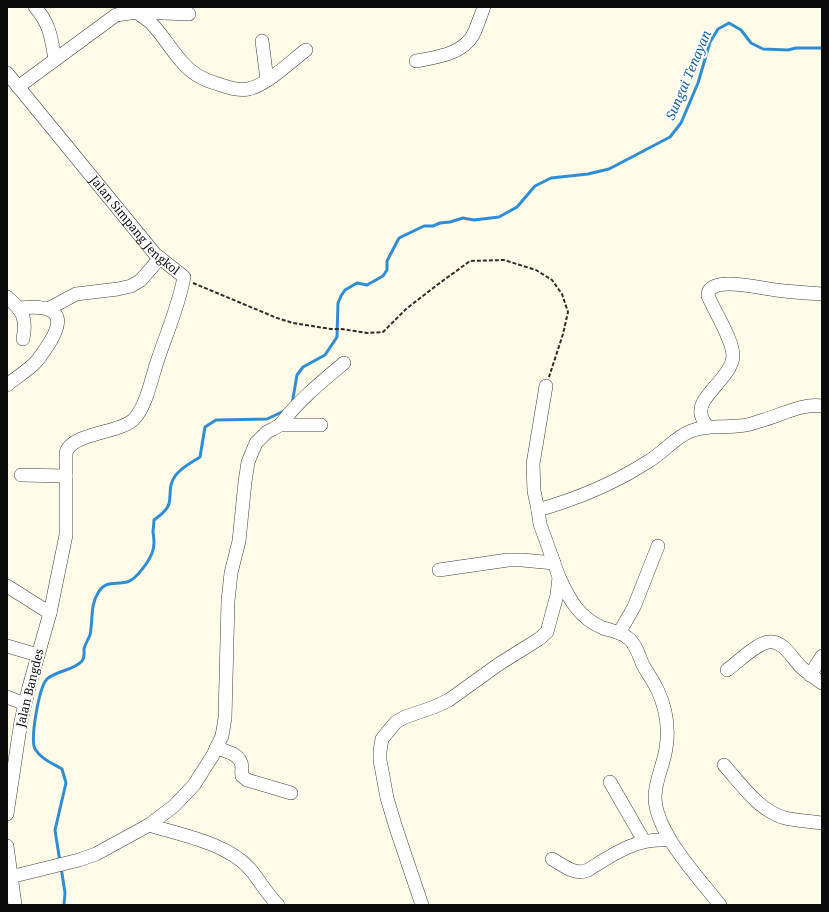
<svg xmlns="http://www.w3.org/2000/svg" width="829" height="912" font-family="'Noto Serif',serif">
	<rect width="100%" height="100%" fill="#fffbe9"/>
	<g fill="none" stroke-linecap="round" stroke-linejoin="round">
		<path stroke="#2f8ed3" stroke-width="3" d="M292,404L297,375L303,367L325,355L337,337L338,303L341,296L345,290L357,283L367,285L383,276L387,270V261L399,238L424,226H433L440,223L450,222L463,218L474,220L499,217L517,207L535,186L551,178L588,174L609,169L670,137L681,123L698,83L710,42L718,29L729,23L741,30L751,43L763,49L788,50L796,48H822
			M60,862L55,830L66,783L62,769C52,763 41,759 35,749C30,739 39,687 47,679C57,670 73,671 82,661C85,657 84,653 84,649C85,644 88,640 90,635C93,622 90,605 98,593C105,580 115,585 127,582C136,580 151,559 153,550C155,544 154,539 153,532C153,529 154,524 154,520C159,516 167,511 169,504C171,496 169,489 172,482C176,470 191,463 200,457L205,427L216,420L267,419L284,411
			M61,867L65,893L64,905"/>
		<g stroke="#3e3e3e" stroke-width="14">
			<g id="minor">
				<path d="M35,7C50,24 51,37 55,59"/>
				<path d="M137,12L189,14"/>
				<path d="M262,41L267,80"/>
				<path d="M416,61C438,57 465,54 475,31C478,23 481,15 484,7"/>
				<path id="s1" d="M7,73L155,254L184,277C179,305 167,332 158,359C152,376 147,404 135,418C123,433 76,432 67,450C66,452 66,457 66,459V535L50,613L29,687L21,721L7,814"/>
				<path d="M18,87L116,15L137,12C141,16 147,19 151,23C163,35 171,50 182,62C192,74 203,80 218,84C227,87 237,91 248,89C266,86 291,61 306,50"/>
				<path d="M7,297C23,311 27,318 23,339"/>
				<path d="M48,309L76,294L118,289L131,286L141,280L160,258"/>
				<path d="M7,385C16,378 25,372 34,364C40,358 45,350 50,342C70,309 47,305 19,308"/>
				<path d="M280,425C299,400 320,383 344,363"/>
				<path d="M707,427C705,423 701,418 701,413C698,396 732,377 733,356C733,340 715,312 708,296C707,274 763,289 776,290C791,292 807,293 822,294"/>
				<path d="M21,475L66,476"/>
				<path d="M538,510L534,491L533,464L546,386"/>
				<path d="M439,570L508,560H522L554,563"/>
				<path d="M559,577C569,599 579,618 603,628C612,631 621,632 628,638C636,644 639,656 643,665C648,674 654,682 658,691C669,715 670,740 662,765C659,775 655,786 655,797C655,832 699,878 720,905"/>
				<path d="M7,586L50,613"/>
				<path d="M619,633L634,607L658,546"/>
				<path d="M7,646L38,655"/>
				<path d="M727,670C738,662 756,644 768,642C783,639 793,660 802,668C808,673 815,678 822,683"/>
				<path d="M810,675L822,656"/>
				<path d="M7,697L25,704"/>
				<path d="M216,748C225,751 238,753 241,763C243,767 241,772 242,776L247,780L291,793"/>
				<path d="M724,765C741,784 759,811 785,818C797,821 810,821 822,823"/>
				<path d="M610,782L644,841"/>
				<path d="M149,825C181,835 227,843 250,869C260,881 267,894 278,905"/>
				<path d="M7,846L15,905"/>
				<path d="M552,859C563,865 575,876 588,870C615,853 636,838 669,840"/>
				<path d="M10,877L79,860L96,854L149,825L174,806L194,785L213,755L222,736L225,718L228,601L231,573L239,541L245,482L248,462L256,443L267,432L273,429L280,425H321"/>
				<path d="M422,905L396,828L387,798L380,760V751L382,739L396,722L405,717L434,707L449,700L499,664L539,639L547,632L557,595L559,577L540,524L538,510C577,499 615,483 649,461C664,452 675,437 691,431C706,425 721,428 737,426C745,426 752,424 760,421C780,416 801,403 822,406"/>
			</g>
		</g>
		<path stroke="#2d2d2d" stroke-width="2" stroke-dasharray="4 2" stroke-linecap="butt" d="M193,283L277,318L293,323L331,329H342L367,333L383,332L406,309L437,285L470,261L504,260L536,270L552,280L562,294L568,312L563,334L549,377"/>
		<use href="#minor" stroke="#fff" stroke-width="13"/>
	</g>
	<g text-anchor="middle" stroke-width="4" stroke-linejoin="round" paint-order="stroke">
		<g font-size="12" fill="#0b0b0b" stroke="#fff">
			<text dy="4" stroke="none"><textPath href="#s1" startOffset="199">Jalan Simpang Jengkol</textPath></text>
			<text transform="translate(30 688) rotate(-76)" y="4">Jalan Bangdes</text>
		</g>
		<g font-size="13" font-style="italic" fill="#105ea1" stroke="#fff">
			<text transform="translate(688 75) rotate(-67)" y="5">Sungai Tenayan</text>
		</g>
	</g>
	<rect width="829" height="912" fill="none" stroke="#0b0b0b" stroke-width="16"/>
</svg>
